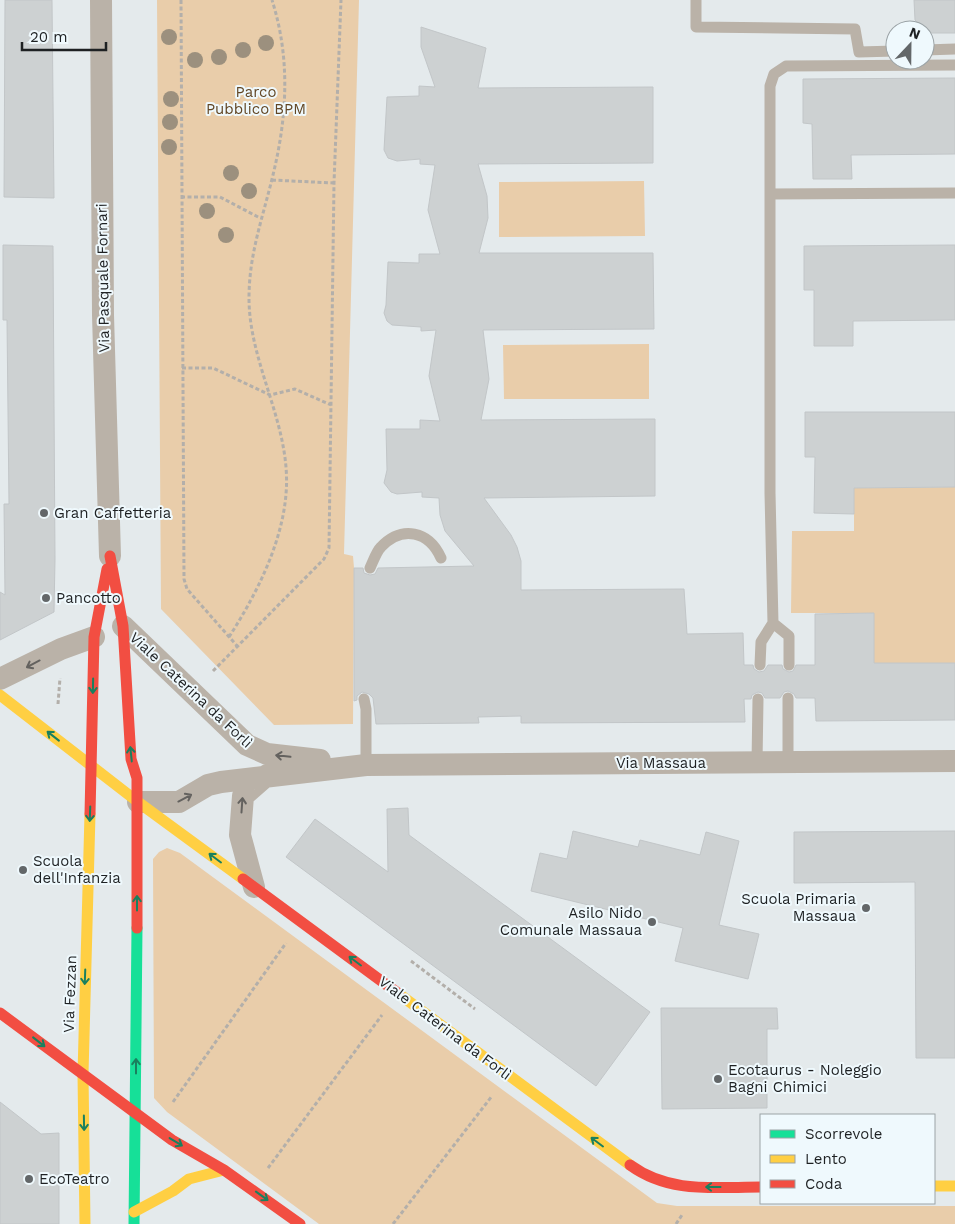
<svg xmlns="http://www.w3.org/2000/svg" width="955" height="1224" font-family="'Work Sans',sans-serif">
	<rect width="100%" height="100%" fill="#e4eaec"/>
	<path fill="#e9cdaa" d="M157,0H359L344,554L353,556L354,568L353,724L274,725L161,609Z
		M644,181L645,236L499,237V182Z
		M649,344V399H504L503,345Z
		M955,487V663H874V613H791L792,531H854V488Z
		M167,848L180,853L657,1203L677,1206H955V1224H319L167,1112L154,1098L153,859L159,852Z"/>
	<path fill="#cdd1d2" stroke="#c2c6c8" d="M5,0H52L54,198L4,197Z
		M914,0H955V33H927L915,20Z
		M421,27L486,48L478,88L653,87V163L478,164L487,196L488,218L479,253H653L654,329L483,330L489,379L481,420L655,419V496L484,498L511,535L517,547L521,561V590L684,589L687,634L743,633L744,665H753L754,669L759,672L764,671L768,665H782L783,669L789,672L793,671L796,665H815V614L874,613V663H955V720L816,721L815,698H796L794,694L788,691L784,692L780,698H765L762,693L758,692L752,695L751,699H744L745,722L521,723V716L478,717L479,723L376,724L373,698L369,694L362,692L357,696V700L354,701V568H363L364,573L370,575L375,574L378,568L474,566L445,531L440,515L439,498L422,497V492L397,494L391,492L384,483L387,470L386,429H420V420L440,421L429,376L436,330L421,331V327L392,325L387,321L384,313L386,305L388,262L419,263V254H440L428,210L435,165L420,164V159L397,161L388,158L384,150L387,97L419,96V86L435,87L421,47Z
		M955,78V154L851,155L852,179H813L812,124L803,123V79Z
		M3,245L53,246L55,559L54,612L0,640V592L5,595L4,504H9L7,320H3Z
		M955,245V320L853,321V346H814V290H804V246Z
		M805,412H955V487L854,488V514L814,513L815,457H805Z
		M408,808L409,835L650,1012L596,1086L286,857L315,819L388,872L387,809Z
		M573,831L638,847L640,840L700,855L706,832L739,841L719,925L759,934L748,979L675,961L683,928L531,891L540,853L567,859Z
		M955,831V1058H916L915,882L794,883V832Z
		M661,1008H777L778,1029H767V1108L662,1109Z
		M0,1102L41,1134L59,1133V1224H0Z"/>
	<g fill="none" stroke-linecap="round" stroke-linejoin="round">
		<path stroke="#b3afaa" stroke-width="3" stroke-dasharray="4 2.5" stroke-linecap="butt" d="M181,0L184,579L187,589L238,647
			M272,180L334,183
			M181,197H220L260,218
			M182,368H213L270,395L295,389L331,405
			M229,637C256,595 282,544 286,494C292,426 249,365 249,298C249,255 262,220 272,179C287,119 291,60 272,0
			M213,671L324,559L329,548L334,183L341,0
			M58,704L60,678
			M411,961L475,1009
			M173,1102L286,943
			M268,1168L382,1015
			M393,1224L492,1096
			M676,1224L682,1215"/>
		<path stroke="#bab2a8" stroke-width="11" d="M696,0V27L855,29L859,52L895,51
			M925,50L955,49
			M770,194L955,193
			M370,568C373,562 376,552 381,547C402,525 429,531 441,558
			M760,665L761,642L773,623
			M789,665V636L773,623L770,493V86L774,74L786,66L955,65
			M364,699L366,709V765
			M788,761V698
			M757,763L758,699"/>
		<path stroke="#bab2a8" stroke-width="22" d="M101,0L103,315L110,556
			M123,626L247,745L267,754L320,760
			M0,679L61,649L94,637
			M138,802H179L208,785L221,782L366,765L955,761
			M254,887L240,835L243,796L267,775"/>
		<path stroke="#16e098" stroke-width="11" d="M134,1224L137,928"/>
		<path stroke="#ffcf43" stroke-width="11" d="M0,695L138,802L243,879
			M399,994L630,1165
			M934,1186H955
			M134,1212L173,1191L189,1179L224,1170
			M85,1224L83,1074L90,814"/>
		<path stroke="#f24e42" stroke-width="11" d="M110,556L123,626L131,759L137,778V928
			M90,814L94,637L107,569
			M243,879L399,994
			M0,1013L172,1140L224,1170L300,1224
			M630,1165C670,1194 714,1187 761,1187"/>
	</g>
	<g fill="#9c907e">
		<circle cx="169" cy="37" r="8"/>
		<circle cx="266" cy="43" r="8"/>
		<circle cx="243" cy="50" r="8"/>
		<circle cx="219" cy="57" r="8"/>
		<circle cx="195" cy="60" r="8"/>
		<circle cx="171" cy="99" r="8"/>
		<circle cx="170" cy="122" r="8"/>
		<circle cx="169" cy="147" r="8"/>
		<circle cx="231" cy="173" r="8"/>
		<circle cx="249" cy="191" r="8"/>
		<circle cx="207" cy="211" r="8"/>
		<circle cx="226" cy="235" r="8"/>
	</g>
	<defs><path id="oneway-shaft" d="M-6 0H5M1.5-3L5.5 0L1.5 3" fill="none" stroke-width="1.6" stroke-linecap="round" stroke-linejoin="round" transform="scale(1.25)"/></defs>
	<g stroke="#64625f">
		<use href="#oneway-shaft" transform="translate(33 664) rotate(152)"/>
		<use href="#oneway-shaft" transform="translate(283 756) rotate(-174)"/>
		<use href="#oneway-shaft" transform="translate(185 798) rotate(-28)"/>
		<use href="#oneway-shaft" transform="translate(242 805) rotate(-86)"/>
	</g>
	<g stroke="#1a805e">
		<use href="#oneway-shaft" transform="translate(93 686) rotate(91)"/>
		<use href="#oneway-shaft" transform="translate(53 736) rotate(-142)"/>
		<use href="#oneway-shaft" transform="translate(131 754) rotate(-96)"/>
		<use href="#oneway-shaft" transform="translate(90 814) rotate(92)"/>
		<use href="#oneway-shaft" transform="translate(215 858) rotate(-143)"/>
		<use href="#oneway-shaft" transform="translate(137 903) rotate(-90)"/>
		<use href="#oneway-shaft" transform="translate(355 961) rotate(-143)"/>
		<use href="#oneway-shaft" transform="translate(85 977) rotate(92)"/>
		<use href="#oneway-shaft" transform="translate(39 1042) rotate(38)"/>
		<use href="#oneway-shaft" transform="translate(136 1066) rotate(-90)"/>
		<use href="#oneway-shaft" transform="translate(84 1123) rotate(89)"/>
		<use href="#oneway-shaft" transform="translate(176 1142) rotate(31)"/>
		<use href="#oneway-shaft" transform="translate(597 1142) rotate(-143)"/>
		<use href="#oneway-shaft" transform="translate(713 1187) rotate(180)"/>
		<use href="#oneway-shaft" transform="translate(262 1196) rotate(36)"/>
	</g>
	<g fill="#636769" stroke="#eff9fd" stroke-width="2">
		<circle cx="44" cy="513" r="5"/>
		<circle cx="46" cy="598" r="5"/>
		<circle cx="23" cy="870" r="5"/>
		<circle cx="866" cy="908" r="5"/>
		<circle cx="652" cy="922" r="5"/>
		<circle cx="718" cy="1079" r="5"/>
		<circle cx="29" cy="1179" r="5"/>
	</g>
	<g text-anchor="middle" stroke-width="4" stroke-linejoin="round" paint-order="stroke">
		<g font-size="15" fill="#624624" stroke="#eff9fd">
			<text x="256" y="97">Parco<tspan x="256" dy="17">Pubblico BPM</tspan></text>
		</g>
		<g font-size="15" fill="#1e2123" stroke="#eff9fd">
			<text transform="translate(103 278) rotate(-91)" y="5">Via Pasquale Fornari</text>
			<text transform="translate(191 690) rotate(43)" y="5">Viale Caterina da Forlì</text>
			<text x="661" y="768">Via Massaua</text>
			<text transform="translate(70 994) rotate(-88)" y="5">Via Fezzan</text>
			<text transform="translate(445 1028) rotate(37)" y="5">Viale Caterina da Forlì</text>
		</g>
		<g font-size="15" fill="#1e2123" stroke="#eff9fd" text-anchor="start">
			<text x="54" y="518">Gran Caffetteria</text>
			<text x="56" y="603">Pancotto</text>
			<text x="33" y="866">Scuola<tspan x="33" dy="17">dell'Infanzia</tspan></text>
			<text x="856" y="904" text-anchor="end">Scuola Primaria<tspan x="856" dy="17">Massaua</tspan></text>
			<text x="642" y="918" text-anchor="end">Asilo Nido<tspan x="642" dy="17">Comunale Massaua</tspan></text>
			<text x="728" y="1075">Ecotaurus - Noleggio<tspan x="728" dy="17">Bagni Chimici</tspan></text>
			<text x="39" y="1184">EcoTeatro</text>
		</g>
	</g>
	<rect x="760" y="1114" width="175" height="90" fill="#eff9fd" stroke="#9ba3a6"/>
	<rect x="770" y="1130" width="25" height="8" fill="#16e098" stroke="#9ba3a6"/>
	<text x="805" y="1139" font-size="15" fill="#1e2123">Scorrevole</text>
	<rect x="770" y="1155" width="25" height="8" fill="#ffcf43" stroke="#9ba3a6"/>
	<text x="805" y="1164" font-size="15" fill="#1e2123">Lento</text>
	<rect x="770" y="1180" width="25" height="8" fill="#f24e42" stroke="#9ba3a6"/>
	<text x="805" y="1189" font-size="15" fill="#1e2123">Coda</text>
	<g transform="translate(910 45) rotate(22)"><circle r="24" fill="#eff9fd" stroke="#9ba3a6"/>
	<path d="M0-4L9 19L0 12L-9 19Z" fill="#636769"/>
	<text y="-8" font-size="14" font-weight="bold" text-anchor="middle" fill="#1e2123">N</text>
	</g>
	<path d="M22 42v8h84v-8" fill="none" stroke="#1e2123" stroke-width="2.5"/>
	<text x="30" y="42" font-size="15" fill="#1e2123" stroke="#eff9fd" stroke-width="4" paint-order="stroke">20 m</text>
</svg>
